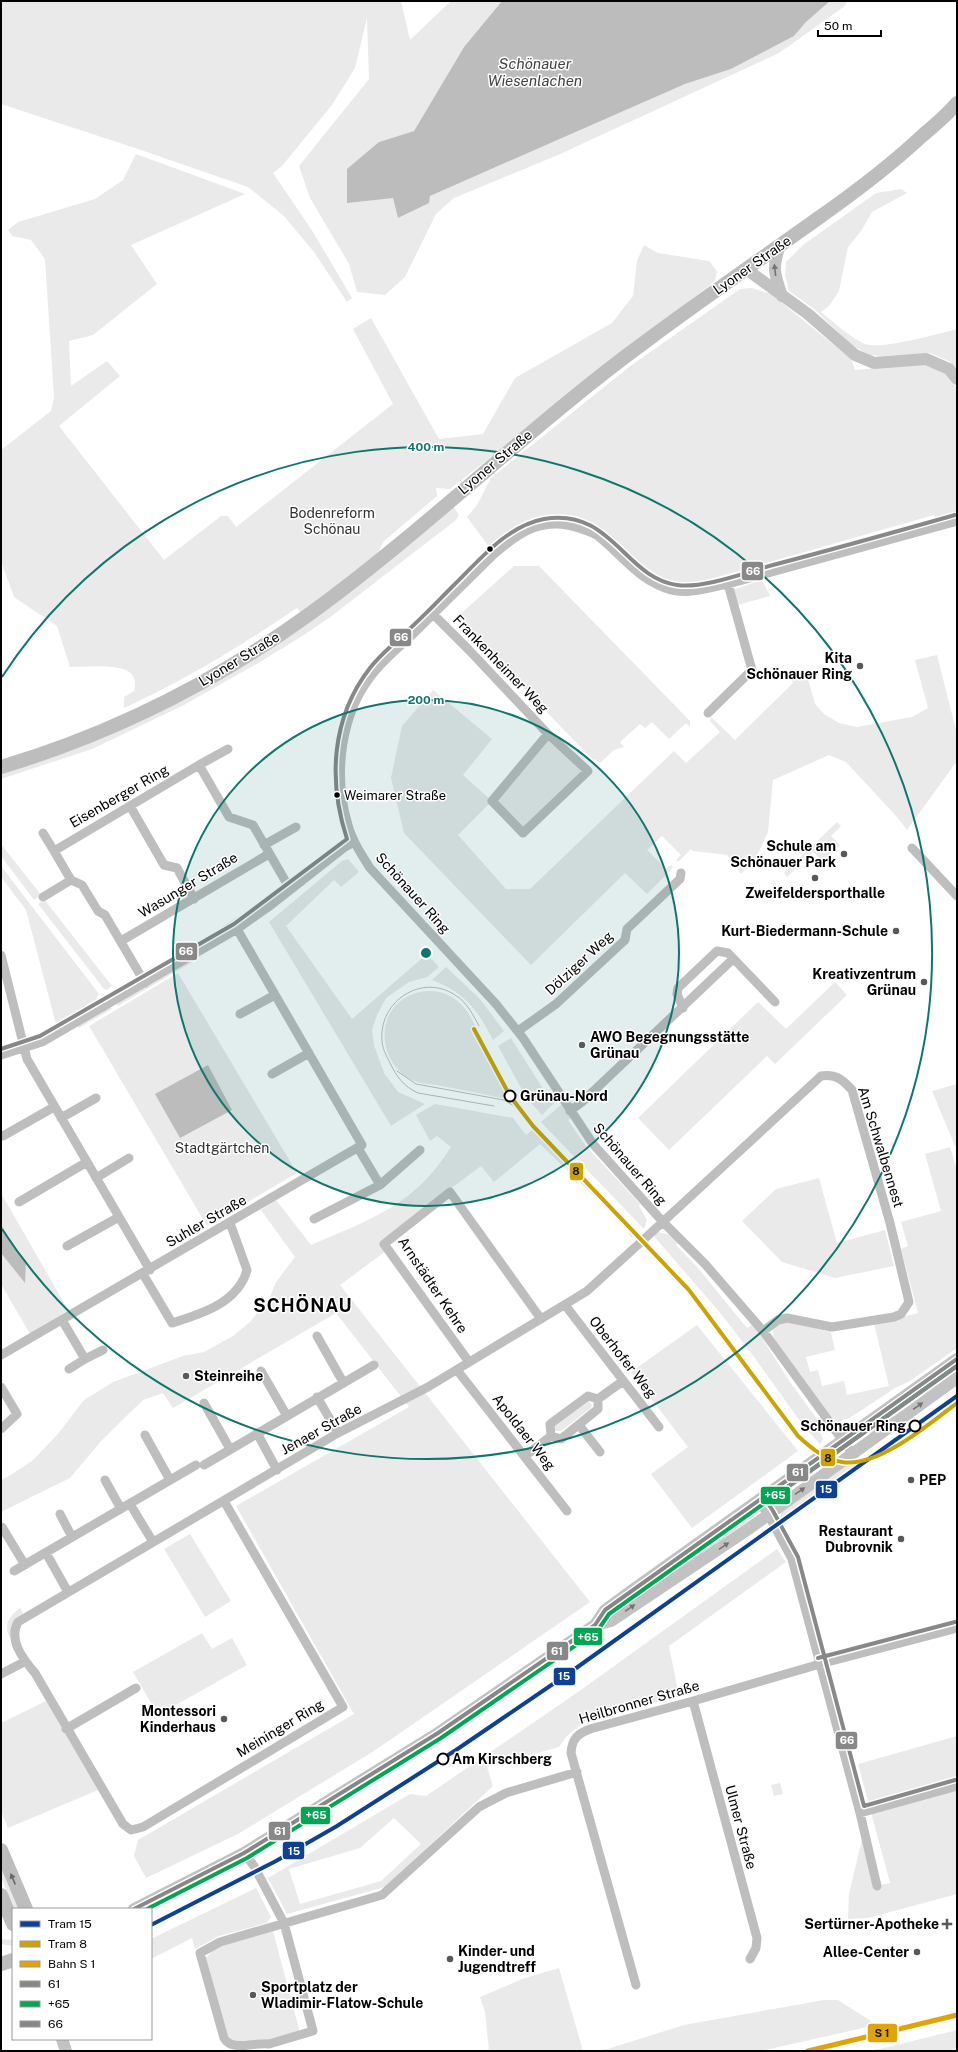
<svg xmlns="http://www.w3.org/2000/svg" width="958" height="2052" font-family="'Public Sans',sans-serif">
	<rect width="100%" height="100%" fill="#fff"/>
	<path fill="#eaeaea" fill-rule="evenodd" d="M1,1H401L410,40L451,1H502L464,47L414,131L379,142L398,218L428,203L430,196L685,84L731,69L794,36L806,22L830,1H847L845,6L779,53L558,155L454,198L436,214L405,277L385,295L357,292L349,264L310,198L299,166L369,79L367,18L355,68L332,105L282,166L273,173L313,232L352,298L347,302L314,252L284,216L248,187L138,149L1,104Z
		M136,154L245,194L131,245L157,284L93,335L69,341L71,386L107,361L120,376L59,426L164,560L221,516H228L236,527L393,404L353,329L371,318L439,439L483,434L515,378L612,323L633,296L637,261L644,245L658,253L709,261L717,271L715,281L450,489L436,488L437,496L383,542L378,554L301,613L297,608C242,645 185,680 124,708V697L134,691C135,686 136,681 133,676C127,662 83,667 70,667L57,626L14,597L1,561V450L51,411L54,397L45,259L31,240L12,236L8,230L18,222L95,199L123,180Z
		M901,189L907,193L872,212L861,231L848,247L839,291L829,306L821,312C833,321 854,342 869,345C886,348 938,334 957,329V368L949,361L930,353L883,356L869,355L852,345L814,309L789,291L785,275L786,262L803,245L876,193Z
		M752,288L771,294L851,359L855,370L923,364L950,376L957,390V515L937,521L934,515L707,580V585C697,585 681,588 671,585C642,575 624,551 601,533C582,517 547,515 525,525C512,531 502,542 492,551L467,517L477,505L491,478L629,367L740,289Z
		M452,504L459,515L456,520L333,615L304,635L260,662L184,705L92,749L1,779V772L182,698Z
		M514,566H539L690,721V727L686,723L669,739L652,722L645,728L640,724L620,742L624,747L614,750L600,763L595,759L593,760L456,618Z
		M762,580L770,596L734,606L732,590Z
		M937,655L957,734V761L907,830L897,817L846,762L829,755L773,780L768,832L756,858L741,874L727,855L693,851L691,849L678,862L676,860L681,855L662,836L647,850L666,869L671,864L673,868L647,894L625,873L531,965L404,833L391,778L402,726L433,690L492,739L463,775L492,801L548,734L588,771L523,833L492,801L458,835L506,889H530L674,751L686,763L720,732L710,721L711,717L735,740L793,683L789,674L806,672L815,704L824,714L839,723L857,727L912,717L928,708L915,660Z
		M837,822L841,826L831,836L840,845L823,862L813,852L787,877L784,873Z
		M1,844L41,895L34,900L1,856Z
		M348,859L359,872L341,887L334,880L286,926L352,1019L427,954L439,967L427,977L409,982L386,998L377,1015L372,1030L374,1045L384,1073L398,1092L425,1104L391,1126L269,922L342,861Z
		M1,866L99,994L95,1001L56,1024L26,910L1,877Z
		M44,899L112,986L107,990L104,989L38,904Z
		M239,916L243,921L226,931L223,926Z
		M197,956L199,958L118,1006L115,1003Z
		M155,965L157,971L149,975L143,972Z
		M446,967L480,999L504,1031L493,1040C477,1009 465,993 432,980Z
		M178,973L297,1173L207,1226L89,1026Z
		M835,982L847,995L775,1064L767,1056L669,1150L638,1118L758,1002L786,1029Z
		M119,986L122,991L111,999L108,993Z
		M428,991C447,991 459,999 469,1014L510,1091L502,1098C482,1094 462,1090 442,1086C432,1084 419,1084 410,1079C388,1067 378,1038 389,1015C397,1000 411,992 428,991Z
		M110,1006L112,1009L79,1028L78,1025Z
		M511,1038L545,1092L549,1091L556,1101L542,1115L526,1097L498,1046Z
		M957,1084V1145L955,1146L932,1091Z
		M435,1104L513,1118L526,1135L532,1130L637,1237H631L625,1226L540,1144L494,1182L481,1166L379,1242L386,1251L340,1285L590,1602L374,1751L238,1834L146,1878L134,1856L138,1840L354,1714L236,1506L409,1407L336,1313L173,1408L163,1393L143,1400L102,1440L70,1478L1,1512V1480L9,1476L32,1461L57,1435L84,1400L113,1382L183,1356L204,1352L233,1336L250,1322L270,1297L276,1282L295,1257L261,1210L276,1200L311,1245C371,1219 415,1205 451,1147L437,1136L430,1141L416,1115Z
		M562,1104L571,1118L568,1120L585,1145L640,1204L639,1206L647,1220L644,1229L541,1122Z
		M950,1147L957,1170V1348L910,1381L895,1388L848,1419H844L839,1423L832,1418L774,1340L773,1329L780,1323L790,1322L831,1332L835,1350L806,1357L810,1372L818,1370L822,1386L844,1381L847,1395L889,1386L874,1324L918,1313L901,1249L908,1246L901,1222L941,1211L925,1154Z
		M819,1178L837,1243L885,1230L894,1266L835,1278L782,1262L742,1221L776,1189Z
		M1,1193L68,1310L30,1334L1,1284Z
		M658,1232L671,1235L679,1243L676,1245L698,1268L747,1328L753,1324L790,1382L822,1426L819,1431L823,1439L820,1444L805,1428L754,1357L722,1315L653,1235Z
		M697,1325L798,1451L692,1528L651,1474L688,1447L631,1372Z
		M957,1365V1374L926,1395L916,1393Z
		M588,1400L592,1405L591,1408L561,1431H554V1424Z
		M894,1409L904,1411L870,1435L866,1429Z
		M843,1466L854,1467L780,1519L782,1510Z
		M750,1513L755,1515L753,1519L652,1588L648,1587L649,1583Z
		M190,1534L231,1601L205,1617L164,1549Z
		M777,1549L786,1562L669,1646L679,1696L584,1722L567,1736L559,1747L487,1767L493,1786L385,1887L287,1914L268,1878L410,1794L426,1796L578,1692ZM394,1818L421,1844L381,1881L300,1904L289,1869L360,1848Z
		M20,1608L23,1613L13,1623L10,1638C3,1625 9,1616 20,1608Z
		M202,1633L212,1649L232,1638L247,1665L158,1715L133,1672Z
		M46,1701L98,1790L8,1828L1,1811V1723Z
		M957,1736V1894L868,1918L848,1919L849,1894L862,1839L877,1886L890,1883L858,1764Z
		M780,1783L783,1794L774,1796L771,1785Z
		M1,1861L21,1909H14L1,1878Z
		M256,1888L271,1917L267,1923L219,1936L195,1949L192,1938L151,1959V1939Z
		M273,1931L300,2033L271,2041L264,2039L241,2045L232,2041L226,2032L206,1958L217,1946Z
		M1,1939L13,1940V1946L1,1944Z
		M559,1968L583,2051H489L485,2012L480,1997L522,1979Z
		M824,2000H838L871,2021L872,2026L761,2051H601L684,2025Z
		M957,2030V2048L946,2051H872Z"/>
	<path fill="#bcbcbc" d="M502,1H830L806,22L794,36L731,69L685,84L430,196L429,203L398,218L393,198L347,203V169L379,142L414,131L464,47Z
		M208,1065L232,1110L180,1138L155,1094Z
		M1,1224L11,1242L26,1261L25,1283L1,1253Z"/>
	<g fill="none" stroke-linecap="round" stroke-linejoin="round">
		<path stroke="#bebebe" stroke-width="9" d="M433,614L469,650L548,734L588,771L523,833L492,801L548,734
			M708,713L752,670L728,584
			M199,765L228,749
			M130,806L164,865L177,868L194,899
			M43,833L54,851
			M264,845L296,827
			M912,848L957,896
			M43,897L71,880
			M121,941L269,854
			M1,955L27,1059L150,1270
			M145,983L105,915L98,911L82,885L71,880L54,851L199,765L229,817L253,825L290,889
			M683,1008L677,994L678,988L717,951L728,953L775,1002
			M240,1014L275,995
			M518,1031L556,1004L625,940L627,929L680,879L681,873
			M1,1055L42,1042L237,929L271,905L345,847L354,842
			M272,1074L309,1053
			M570,1111L582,1102L733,959
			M61,1118L96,1098
			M3,1136L54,1107
			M358,1148L380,1185
			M96,1178L129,1158
			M19,1202L87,1162
			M314,1219L380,1185L420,1150
			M67,1246L119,1217
			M143,1274L172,1323C201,1314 238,1303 247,1270L230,1223
			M565,1305L659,1427
			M62,1320L85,1359L69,1369
			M317,1336L343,1382
			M1,1355L362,1145L237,929
			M85,1359L103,1350
			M469,1362L384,1244L450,1192L541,1319
			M457,1370L567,1511
			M261,1371L287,1416
			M1,1387L17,1414L1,1429
			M317,1397L338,1433
			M204,1403L230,1449
			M579,1425L600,1452
			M257,1433L277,1470
			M145,1435L170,1480
			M551,1436L561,1439L598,1409V1399
			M852,1453L763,1331L705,1264L663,1222L593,1144L523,1038L496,1004L370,868C361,854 352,840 348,825C333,775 340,712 375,671C386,658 399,647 412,635C438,609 465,583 492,556C520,531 545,515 582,529C587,531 594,533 598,536C623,556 639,581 671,590C688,595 710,587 728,584L957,521
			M525,1456L551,1436L550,1424L588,1396L598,1399L623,1381
			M204,1465L374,1365
			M105,1480L121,1509
			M224,1501L343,1707L143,1827L131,1830L123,1824L35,1673C23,1659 8,1640 18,1622L338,1433L428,1387L574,1299L587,1291L641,1242L821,1076C836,1074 842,1079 852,1090L890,1223L909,1302L901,1314L894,1317L832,1327L787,1318L778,1320L763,1331
			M758,1501L768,1514L792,1559L860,1813L877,1886
			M130,1504L153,1542
			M60,1514L72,1537
			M2,1527L25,1565
			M46,1553L68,1592
			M14,1571L196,1465
			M1,1674L24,1662
			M693,1701L757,1938L756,1948L750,1959
			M66,1729L136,1688
			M860,1813L957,1786
			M244,1853L254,1866L284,1923L313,2031L269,2044C253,2042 232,2052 224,2038L200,1953L220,1942L382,1895L479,1807L506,1793L577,1772
			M636,1985L571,1753C572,1739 577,1734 590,1729L693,1701L820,1664L957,1628"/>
		<path stroke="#c2c2c2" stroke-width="12" d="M780,245C772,268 774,273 782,296
			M746,269L808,314L855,355L874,363L926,359L949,369L957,379
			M595,1625L611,1621L750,1528L957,1378
			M134,1909L244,1853L438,1733L595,1625L605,1610L631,1591L957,1359
			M62,2039L66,2051"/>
		<path stroke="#bdbdbd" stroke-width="14" d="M1,767C112,734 217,681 311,613C428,528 532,424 649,339C704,298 761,259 817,219C854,193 890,166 923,135C935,125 947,115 957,103
			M1,1850L26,1909
			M1,1895L13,1924
			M1,1964L13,1960"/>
		<path stroke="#bdbdbd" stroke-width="1" d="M479,1026C473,1015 467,1002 455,995C422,973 379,1001 382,1040C382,1048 386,1055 390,1063C397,1077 403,1086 418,1093L494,1106
			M397,1071L416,1084L504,1100L514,1106L525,1116"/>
		<g stroke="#fff" stroke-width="7">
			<path id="bus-1" d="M134,1909L244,1853L438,1733L595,1625L605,1610L957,1359"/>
		</g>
		<g stroke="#fff" stroke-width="7">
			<path id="bus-2" d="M147,1909L247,1858L441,1738L598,1630L609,1614L957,1366"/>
		</g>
		<g stroke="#fff" stroke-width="7">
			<path id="bus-3" d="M1,1049L40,1036L234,924L347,839C328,781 331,718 370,668C380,655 394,644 406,632C422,618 437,602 452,587C478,562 506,526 544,519C611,507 625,578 677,585C703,589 747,572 773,565C834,549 895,532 955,515
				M818,1658L955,1622
				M955,1780L864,1806L798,1557L773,1511L767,1502L957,1366"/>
		</g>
		<use href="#bus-1" stroke="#888" stroke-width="4"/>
		<use href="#bus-2" stroke="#00a651" stroke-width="4"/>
		<use href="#bus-3" stroke="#888" stroke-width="4"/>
		<g stroke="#fff" stroke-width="8">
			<path id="rail-1" d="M808,2051L957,2015"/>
		</g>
		<use href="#rail-1" stroke="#dfa407" stroke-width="5"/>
		<g stroke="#fff" stroke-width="7">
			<path id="tram-1" d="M151,1925L276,1861L337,1826L456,1750L572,1671L957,1396"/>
		</g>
		<g stroke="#fff" stroke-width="7">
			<path id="tram-2" d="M474,1029L510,1096L533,1126L689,1290L798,1436C811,1448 824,1459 842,1462C878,1468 929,1424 957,1403"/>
		</g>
		<use href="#tram-1" stroke="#0e4094" stroke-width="4"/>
		<use href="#tram-2" stroke="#cca300" stroke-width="4"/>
	</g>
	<defs><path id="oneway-solid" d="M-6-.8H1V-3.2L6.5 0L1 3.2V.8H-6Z"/></defs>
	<g fill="#747474">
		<use href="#oneway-solid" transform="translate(775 270) rotate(-96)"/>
		<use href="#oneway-solid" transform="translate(918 1406) rotate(-35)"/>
		<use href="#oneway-solid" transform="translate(800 1491) rotate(-35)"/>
		<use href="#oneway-solid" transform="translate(724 1546) rotate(-34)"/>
		<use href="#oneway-solid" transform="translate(630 1608) rotate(-35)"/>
	</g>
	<use fill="#686868" href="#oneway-solid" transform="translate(13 1879) rotate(-113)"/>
	<circle cx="426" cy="953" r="253" fill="#0f766e" fill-opacity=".12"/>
	<g fill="none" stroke="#0f766e" stroke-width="2">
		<circle cx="426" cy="953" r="253"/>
		<path d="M2 677A506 506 0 1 1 2 1229"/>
	</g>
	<g fill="#000" stroke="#fff" stroke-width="1.5">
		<circle cx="490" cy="549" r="3.5"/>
		<circle cx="337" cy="795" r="3.5"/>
	</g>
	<g fill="#595959" stroke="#fff" stroke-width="1.5">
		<circle cx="860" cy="666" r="4"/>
		<circle cx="844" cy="854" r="4"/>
		<circle cx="815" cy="878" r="4"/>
		<circle cx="896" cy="931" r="4"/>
		<circle cx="924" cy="982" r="4"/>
		<circle cx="582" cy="1045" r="4"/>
		<circle cx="186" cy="1376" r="4"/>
		<circle cx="911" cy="1480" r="4"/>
		<circle cx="901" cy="1539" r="4"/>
		<circle cx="224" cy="1719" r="4"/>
		<path d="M945 1918h4v4h4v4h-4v4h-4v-4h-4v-4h4z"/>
		<circle cx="917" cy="1952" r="4"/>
		<circle cx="450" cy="1959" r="4"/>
		<circle cx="253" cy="1995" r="4"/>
	</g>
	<g fill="#fff" stroke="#000" stroke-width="2">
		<circle cx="510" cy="1096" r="5.5"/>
		<circle cx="915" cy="1426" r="5.5"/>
		<circle cx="443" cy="1759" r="5.5"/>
	</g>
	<g text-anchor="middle" stroke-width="3" stroke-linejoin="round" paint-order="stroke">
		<g font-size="13" fill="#000" stroke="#fff" text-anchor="start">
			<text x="344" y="800">Weimarer Straße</text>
		</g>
		<g font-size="14" fill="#000" stroke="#fff">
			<text transform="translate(752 265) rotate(-35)" y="5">Lyoner Straße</text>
			<text transform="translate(495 462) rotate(-40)" y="5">Lyoner Straße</text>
			<text transform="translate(239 659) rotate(-31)" y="5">Lyoner Straße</text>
			<text transform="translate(501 664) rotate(46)" y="5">Frankenheimer Weg</text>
			<text transform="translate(119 796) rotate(-30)" y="5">Eisenberger Ring</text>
			<text transform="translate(188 885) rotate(-31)" y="5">Wasunger Straße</text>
			<text transform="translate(413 893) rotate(48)" y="5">Schönauer Ring</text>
			<text transform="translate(579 963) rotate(-43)" y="5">Dölziger Weg</text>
			<text transform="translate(881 1147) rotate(73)" y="5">Am Schwalbennest</text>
			<text transform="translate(630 1164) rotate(49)" y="5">Schönauer Ring</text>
			<text transform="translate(206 1221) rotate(-30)" y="5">Suhler Straße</text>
			<text transform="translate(433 1285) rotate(56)" y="5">Arnstädter Kehre</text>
			<text transform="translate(623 1357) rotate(52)" y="5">Oberhofer Weg</text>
			<text transform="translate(321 1429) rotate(-29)" y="5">Jenaer Straße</text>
			<text transform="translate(524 1432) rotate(52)" y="5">Apoldaer Weg</text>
			<text transform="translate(639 1702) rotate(-16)" y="5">Heilbronner Straße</text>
			<text transform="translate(280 1728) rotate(-31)" y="5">Meininger Ring</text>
			<text transform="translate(741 1827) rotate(75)" y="5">Ulmer Straße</text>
		</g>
		<g font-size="14" fill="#303030" stroke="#fff">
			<text x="332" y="518">Bodenreform<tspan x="332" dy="16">Schönau</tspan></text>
			<text x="222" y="1153">Stadtgärtchen</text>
		</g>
		<g font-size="14" font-weight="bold" fill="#000" stroke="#fff" text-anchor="end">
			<text x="852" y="663">Kita<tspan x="852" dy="16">Schönauer Ring</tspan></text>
			<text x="836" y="851">Schule am<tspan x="836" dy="16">Schönauer Park</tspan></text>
			<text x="815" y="898" text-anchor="middle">Zweifeldersporthalle</text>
			<text x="888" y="936">Kurt-Biedermann-Schule</text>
			<text x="916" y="979">Kreativzentrum<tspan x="916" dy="16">Grünau</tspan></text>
			<text x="590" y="1042" text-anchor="start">AWO Begegnungsstätte<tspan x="590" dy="16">Grünau</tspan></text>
			<text x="194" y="1381" text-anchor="start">Steinreihe</text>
			<text x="919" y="1485" text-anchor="start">PEP</text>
			<text x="893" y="1536">Restaurant<tspan x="893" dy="16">Dubrovnik</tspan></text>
			<text x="216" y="1716">Montessori<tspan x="216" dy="16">Kinderhaus</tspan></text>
			<text x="939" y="1929">Sertürner-Apotheke</text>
			<text x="458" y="1956" text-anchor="start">Kinder- und<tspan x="458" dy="16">Jugendtreff</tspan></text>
			<text x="909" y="1957">Allee-Center</text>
			<text x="261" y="1992" text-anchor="start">Sportplatz der<tspan x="261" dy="16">Wladimir-Flatow-Schule</tspan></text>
		</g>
		<g font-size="14" font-weight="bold" fill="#000" stroke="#fff" text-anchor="start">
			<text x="520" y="1101">Grünau-Nord</text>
			<text x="906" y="1431" text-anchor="end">Schönauer Ring</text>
			<text x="452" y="1764">Am Kirschberg</text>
		</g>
		<g font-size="15" font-style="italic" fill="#414141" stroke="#fff">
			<text x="535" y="69">Schönauer<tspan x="535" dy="17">Wiesenlachen</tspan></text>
		</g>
		<g font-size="18" font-weight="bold" letter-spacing="1" fill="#000" stroke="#fff">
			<text x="303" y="1312">SCHÖNAU</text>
		</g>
	</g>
	<circle cx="426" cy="953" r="6" fill="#0f766e" stroke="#fff" stroke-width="2"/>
	<g font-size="12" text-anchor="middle" font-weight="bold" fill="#0f766e" stroke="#fff" stroke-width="3" stroke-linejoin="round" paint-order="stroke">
		<text x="426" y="451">400 m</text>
		<text x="426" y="704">200 m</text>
	</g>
	<g stroke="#fff" stroke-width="1.5">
		<rect x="741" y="561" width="23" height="20" rx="4" fill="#888"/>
		<rect x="389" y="628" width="23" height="19" rx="4" fill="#888"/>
		<rect x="175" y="942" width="23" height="19" rx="4" fill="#888"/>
		<rect x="569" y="1162" width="15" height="19" rx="4" fill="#cca300"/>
		<rect x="820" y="1448" width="16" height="19" rx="4" fill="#cca300"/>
		<rect x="786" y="1463" width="23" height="19" rx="4" fill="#888"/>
		<rect x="815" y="1480" width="23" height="19" rx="4" fill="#0e4094"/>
		<rect x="760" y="1486" width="31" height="19" rx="4" fill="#00a651"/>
		<rect x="573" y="1627" width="30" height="19" rx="4" fill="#00a651"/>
		<rect x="546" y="1641" width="23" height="20" rx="4" fill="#888"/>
		<rect x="553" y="1667" width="23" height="19" rx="4" fill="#0e4094"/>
		<rect x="835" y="1731" width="23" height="19" rx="4" fill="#888"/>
		<rect x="300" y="1806" width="31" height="19" rx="4" fill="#00a651"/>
		<rect x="268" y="1821" width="23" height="20" rx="4" fill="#888"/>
		<rect x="282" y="1841" width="23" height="19" rx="4" fill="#0e4094"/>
		<rect x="867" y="2023" width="31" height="20" rx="4" fill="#dfa407"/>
	</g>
	<g font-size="11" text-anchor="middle" font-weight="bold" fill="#fff">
		<text x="753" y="575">66</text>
		<text x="401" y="641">66</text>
		<text x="186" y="955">66</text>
		<text x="798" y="1476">61</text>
		<text x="826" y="1493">15</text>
		<text x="775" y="1499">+65</text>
		<text x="588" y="1641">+65</text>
		<text x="557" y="1655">61</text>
		<text x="564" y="1680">15</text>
		<text x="847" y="1744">66</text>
		<text x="316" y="1819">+65</text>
		<text x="280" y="1835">61</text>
		<text x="294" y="1855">15</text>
	</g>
	<g font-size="11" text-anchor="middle" font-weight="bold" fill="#111">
		<text x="576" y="1175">8</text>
		<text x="828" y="1462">8</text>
		<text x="882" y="2037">S 1</text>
	</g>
	<rect width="958" height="2052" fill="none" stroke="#000000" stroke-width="4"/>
	<rect x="12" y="1908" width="140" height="132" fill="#ffffff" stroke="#999999"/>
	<rect x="20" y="1921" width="20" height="6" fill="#0e4094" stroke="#999999"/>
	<text x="48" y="1928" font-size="12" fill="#000000">Tram 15</text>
	<rect x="20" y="1941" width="20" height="6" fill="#cca300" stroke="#999999"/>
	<text x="48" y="1948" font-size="12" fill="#000000">Tram 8</text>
	<rect x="20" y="1961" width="20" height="6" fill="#dfa407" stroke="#999999"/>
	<text x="48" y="1968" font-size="12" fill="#000000">Bahn S 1</text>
	<rect x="20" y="1981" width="20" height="6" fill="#888888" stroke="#999999"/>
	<text x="48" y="1988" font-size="12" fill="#000000">61</text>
	<rect x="20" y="2001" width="20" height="6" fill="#00a651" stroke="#999999"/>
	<text x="48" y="2008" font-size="12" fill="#000000">+65</text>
	<rect x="20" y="2021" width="20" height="6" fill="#888888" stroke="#999999"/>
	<text x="48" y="2028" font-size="12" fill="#000000">66</text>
	<path d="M818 30v6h63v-6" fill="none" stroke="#000000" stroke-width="2"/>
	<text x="824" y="30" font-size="12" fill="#000000" stroke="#ffffff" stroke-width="3" paint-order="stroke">50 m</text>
</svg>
